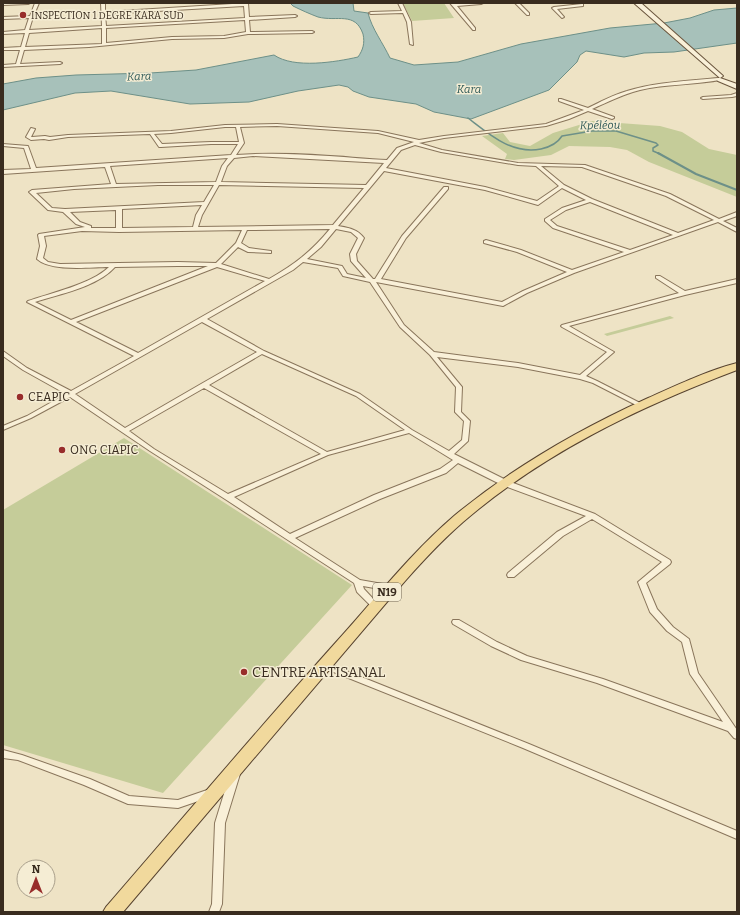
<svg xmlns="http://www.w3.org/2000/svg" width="740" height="915" font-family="Bitter,serif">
	<rect width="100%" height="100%" fill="#eee3c5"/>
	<path fill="#c5cc99" d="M403,3H444L454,18L412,21Z
		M592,121L660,126L682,132L709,149L737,155V197L649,162L627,150L610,147L569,146L551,155L514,160L505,159L507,154L482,136L503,133L510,142L530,146L553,133Z
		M670,316L674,318L607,336L604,334Z
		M124,438L352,585L163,793L3,745V510Z"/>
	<path fill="#a7c1ba" stroke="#6d9088" d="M290,3H353L354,11L368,13C372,29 383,43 390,58L414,65L458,62L521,44L610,28L664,23L690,18L714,10L737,8V43L674,52L644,53L624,57L586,51L580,55L577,62L549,90L471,119L434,112L416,104L369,97L353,91L348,87L339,85L298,91L249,102L190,104L111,91L75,93L3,110V84L36,78L76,75L150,73L196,70L274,55C294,69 336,62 358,57C363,50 365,43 363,34C355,11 337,22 318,17C310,14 301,10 293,6Z"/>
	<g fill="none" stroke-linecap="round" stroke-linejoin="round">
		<path stroke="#6d9088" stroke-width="1.5" d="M468,118C489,134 512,155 541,149C550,147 557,144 562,136L592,131H616L656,143L658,145L653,148V151L660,154"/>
		<path stroke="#6d9088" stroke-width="2" d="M658,153L696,174L737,190"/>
		<g stroke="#89755b" stroke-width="2">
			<path id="minor" d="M3,3H30L28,4L3,5Z
				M35,3H39L33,17L29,30L102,26L101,3H105V12L248,3L249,17L295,15L297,16L295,17L249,20L250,32L312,31L314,32L312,33L248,34L224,38L172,39L89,47L24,50L20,64L60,62L62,63L60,64L3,67V65L16,64L20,50H3V48L21,47L25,33L3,34V32L25,30L29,18L3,19V17L30,16ZM244,6L245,18L106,26L105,14ZM245,20L246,32L224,36L172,37L106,43V28ZM102,28V44L25,47L29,33Z
				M398,3H402L411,22L413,45L410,44L407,22L403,13L371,14L369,13L371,12L402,11Z
				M450,3H483L481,4L457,6L475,28V30H473Z
				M515,3H519L529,13V15H527Z
				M582,4H583V6L557,9L564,17L562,18L552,8L554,7Z
				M718,78H720V80C693,85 666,84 640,90C623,94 608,102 592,109L614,117V118L612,119L588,111L569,119L546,126L444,138L419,143L442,150L518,163L585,165L670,194L719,219L737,212V216L723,221L737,228V232L718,222L574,273L527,293L503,306L376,282L404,325L434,352L518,363L580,375L607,352L562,327L561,326L562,325L679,293L656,278V276H660L685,291L737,279V283L685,295L569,326L614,352L586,376L597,381L642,404L643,405L642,406H638L593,383L580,379L518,367L437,357L462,387L461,412L470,421L468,441L454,454L508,481L595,514L670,560L671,562L670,564L646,583L657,609L673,627L689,639L698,673L737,730V739L734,738L728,731L597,683L521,660L491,646L453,624L452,622L453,620H459L497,642L527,656L603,679L723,722L690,674L682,642L667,631L650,612L638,582L662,562L592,519L563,536L514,577H508L507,575L508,573L557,532L586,516L502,485L458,463L446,473L380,499L295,538L360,580L394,586L395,588L394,590L391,591L363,586L364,589L379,605L378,607H372L357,592L354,583L225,499L150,451L70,397L31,418L3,430V426L27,416L66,394L23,370L3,356V351L27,368L71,391L134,356L27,302L28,301C51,293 92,284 109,267C90,267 51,272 37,259L40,246L38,235L39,234L85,227L76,224L63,212L48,210L29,192L32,190L111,184L105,167L3,174V170L31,169L24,148L3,146V144L28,146L36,168L231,155L238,144H211L161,147H159L150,134L68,137L49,140L44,139L31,140L26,137L31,128L35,129L31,137H32L45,136L50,137L68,135L171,131L225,125L277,124L378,131L419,140L444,136L546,124L584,110L559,101V99H561L588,108C600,102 613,95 627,91C656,82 688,81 718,78ZM277,126L378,133L414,142L397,148L387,160C337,157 286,151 236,155L244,143L240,127ZM225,127H236L239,142H211L162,144L154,134L171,133ZM415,145L441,152L518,165L536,166L559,186L537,201L485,187L386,168L401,150ZM253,156L384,163L366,185L221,182L227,166L234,158ZM228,158L222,166L216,182L116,184L110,166ZM541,166L582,167L666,196L714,220L678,233L592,199L564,185ZM384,171L485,190L538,205L562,188L586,200L562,208L545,219V221L553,228L624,252L572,270L521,250L486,240L484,241V243L517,252L567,272L523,291L502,302L381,279L406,238L448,189V187H444L402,236L375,279H373L357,261L356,254L364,238C357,229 349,228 338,226ZM158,185H214L204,202L65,209L52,208L36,193L74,189ZM219,185L364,188L333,225L198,227L202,215ZM590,202L673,235L630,250L557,226L550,220L566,210ZM202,205L196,215L193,227L122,228V209ZM116,210V228H91V226L80,222L70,212ZM330,229C312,251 294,265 269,279L221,264L238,247L248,252L271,253V251L249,248L241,243L247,230ZM336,229L351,232L358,238L350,254L351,261L366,278L347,274L342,266L307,259L321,247ZM242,230L236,243L216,263L178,262L60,264L48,262L43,258L46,246L44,236L82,231L119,232ZM303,262L338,268L343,276L370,282L400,327L430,355L456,387L455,412L464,421L462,440L449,451L412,430L360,394L264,351L207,319L293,270ZM178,266H208L71,320L35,302C60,294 97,287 115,267ZM217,267L265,281L138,353L76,322ZM202,322L257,352L201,384L125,428L75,394ZM262,354L356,396L405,430L327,452L209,385ZM204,388L321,454L228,494L154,449L129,431ZM409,433L453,460L440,469L374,495L290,534L234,497L328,455Z
				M737,93V96L732,97L703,99L701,98L703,97L731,95Z
				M324,662L529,744L737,831V839L523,748L321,667L320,665L321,663Z
				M3,750L22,755L90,779L129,796L178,800L210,789L213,790L215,793L213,796L178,808L128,804L84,785L18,760L3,758Z
				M235,770L238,771L240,774L225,823L222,904L219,912H209L212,904L215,823L230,774L232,771Z"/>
		</g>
		<g stroke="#6b563e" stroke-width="2">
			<path id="secondary" d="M634,3H641L722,75L723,76L720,78L737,84V89L718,81L717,80L720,78Z"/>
		</g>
		<g stroke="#57432f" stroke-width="2">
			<path id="primary" d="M737,363V370C639,407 543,453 463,522C439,543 418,566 398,589L123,912H103L106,907C183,818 259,728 338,640C376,598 411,553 454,516C512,468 578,430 646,399C675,386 706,371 737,363Z"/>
		</g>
		<use href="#minor" fill="#f9f0d8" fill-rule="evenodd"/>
		<use href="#secondary" fill="#f9f0d8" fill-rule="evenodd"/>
		<use href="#primary" fill="#f1d99d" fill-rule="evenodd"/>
	</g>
	<g fill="#982d2b" stroke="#f5edd4" stroke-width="1.5">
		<circle cx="23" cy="15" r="4"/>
		<circle cx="20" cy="397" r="4"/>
		<circle cx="62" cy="450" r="4"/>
		<circle cx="244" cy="672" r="4"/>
	</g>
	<g text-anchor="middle" stroke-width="3" stroke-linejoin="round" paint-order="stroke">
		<g font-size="10" fill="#392c1f" stroke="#f5edd4" text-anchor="start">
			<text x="31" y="19">INSPECTION 1 DEGRE KARA SUD</text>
		</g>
		<g font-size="11" font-style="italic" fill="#2e5957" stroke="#f5edd4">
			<text transform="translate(139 76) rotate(-2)" y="4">Kara</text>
			<text x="469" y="93">Kara</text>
			<text transform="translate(600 125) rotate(-1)" y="4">Kpéléou</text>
		</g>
		<rect fill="#f5edd4" stroke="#716655" stroke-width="1" x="373" y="583" width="28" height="18" rx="3"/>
		<g font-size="11" font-weight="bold" fill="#392c1f">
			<text x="387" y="596">N19</text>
		</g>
		<g font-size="12" fill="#392c1f" stroke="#f5edd4" text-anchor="start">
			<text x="28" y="401">CEAPIC</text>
			<text x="70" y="454">ONG CIAPIC</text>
		</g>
		<g font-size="14" fill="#392c1f" stroke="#f5edd4" text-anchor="start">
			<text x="252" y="677">CENTRE ARTISANAL</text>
		</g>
	</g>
	<rect width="740" height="915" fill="none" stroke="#392c1f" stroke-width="8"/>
	<g transform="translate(36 879)"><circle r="19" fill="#f5edd4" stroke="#aaa08c"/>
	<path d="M0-3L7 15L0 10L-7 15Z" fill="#982d2b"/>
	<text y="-6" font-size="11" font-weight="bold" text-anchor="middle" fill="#392c1f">N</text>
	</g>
</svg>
